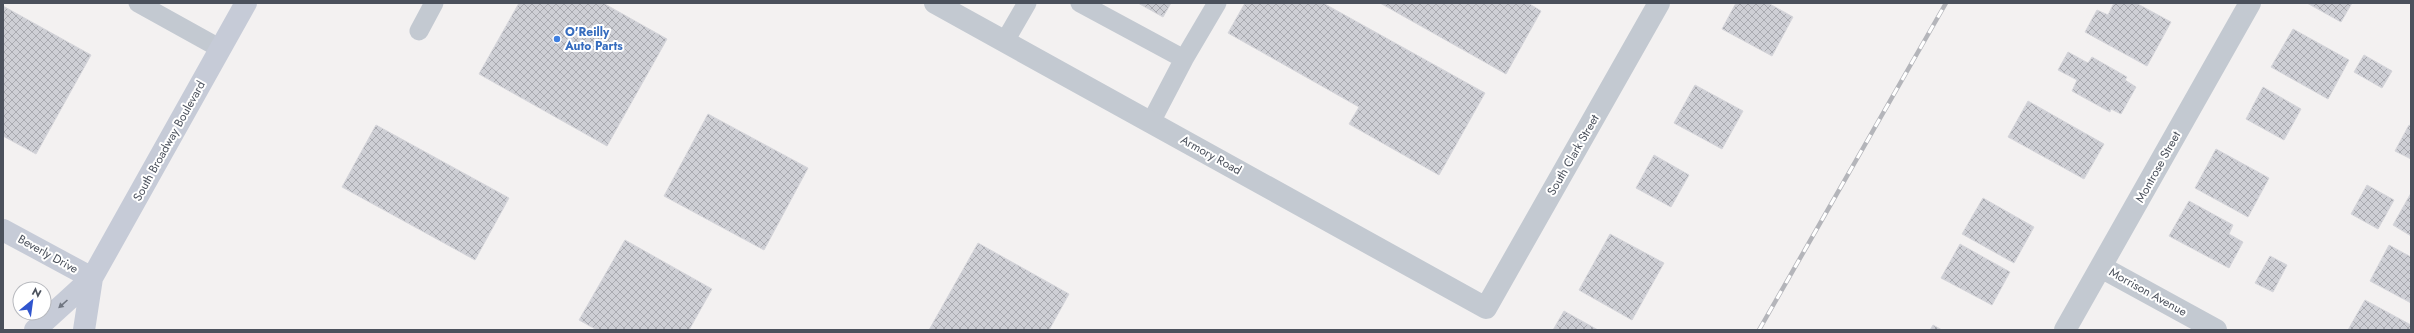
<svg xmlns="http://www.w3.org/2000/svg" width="2414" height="333" font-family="Jost,sans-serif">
	<defs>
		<pattern id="building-cross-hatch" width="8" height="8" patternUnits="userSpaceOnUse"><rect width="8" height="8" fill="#cecfd5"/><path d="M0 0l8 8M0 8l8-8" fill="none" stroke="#a9aab0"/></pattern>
	</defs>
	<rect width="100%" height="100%" fill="#f3f1f1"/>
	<path fill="url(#building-cross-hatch)" stroke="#d6d6db" d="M519,3H603L667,39L607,146L479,74Z
		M1138,3H1171L1163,17Z
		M1245,3H1323L1485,93L1439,175L1349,124L1359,107L1228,33Z
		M1380,3H1528L1541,11L1506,74Z
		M1736,3H1768L1793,17L1772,56L1722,29Z
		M2114,3H2136L2171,22L2147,66L2085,32L2097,10L2108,15Z
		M2307,3H2352L2341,22Z
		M3,6L91,55L36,154L3,136Z
		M2293,29L2349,60L2328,99L2271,67Z
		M2068,52L2088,63L2092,57L2127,77L2125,80L2136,87L2121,114L2111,109L2110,112L2072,91L2077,80L2058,70Z
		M2364,55L2392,71L2382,88L2354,72Z
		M1695,85L1743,111L1722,149L1674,123Z
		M2263,87L2301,109L2284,140L2246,119Z
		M2028,101L2104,144L2084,179L2008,137Z
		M708,114L808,168L764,250L664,196Z
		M376,125L509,198L475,260L342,187Z
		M2409,125L2411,126V159L2395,151Z
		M2216,149L2269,178L2248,217L2195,188Z
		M1654,155L1689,175L1671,207L1636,188Z
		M2367,185L2394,200L2378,229L2351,214Z
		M2411,193V236L2393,225Z
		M1983,198L2034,227L2014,263L1962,234Z
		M2189,201L2233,225L2229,234L2243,242L2229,268L2169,236Z
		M1610,234L1664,263L1632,320L1579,290Z
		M625,240L712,289L689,330H597L579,320Z
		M978,243L1069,294L1049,330H929Z
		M1960,244L2010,272L1992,305L1941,278Z
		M2389,245L2411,257V303L2370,281Z
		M2270,256L2287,265L2273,292L2255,283Z
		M2365,300L2411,325V330H2348Z
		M1564,311L1598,330H1553Z
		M1933,325L1942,330H1930Z"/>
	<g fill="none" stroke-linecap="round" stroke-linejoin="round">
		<path stroke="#c3c9d1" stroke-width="19" d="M138,3L221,49
			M1080,3L1184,59L1217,3
			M419,31L434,3
			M1005,41L1027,3
			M1151,122L1184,59"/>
		<path stroke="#c3c9d1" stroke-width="22" d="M935,3L1486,308L1659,3
			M2101,267L2216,330
			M2065,330L2250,3"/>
		<path stroke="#c6cbd7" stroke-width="22" d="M3,230L92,278
			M35,330L92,278L246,3
			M84,330L92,278"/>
		<g stroke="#b4b5ba" stroke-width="4.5">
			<path id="rail" d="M1759,330L1946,3"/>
		</g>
		<use href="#rail" stroke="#fff" stroke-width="3" stroke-dasharray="9" stroke-linecap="butt"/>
	</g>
	<defs><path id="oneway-solid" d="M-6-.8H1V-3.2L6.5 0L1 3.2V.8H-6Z"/></defs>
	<use fill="#707681" href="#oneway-solid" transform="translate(63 304) rotate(138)"/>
	<circle fill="#3f7fe0" stroke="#fff" stroke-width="1.5" cx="557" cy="39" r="4"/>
	<g text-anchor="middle" stroke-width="4" stroke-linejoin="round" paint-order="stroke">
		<g font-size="12" font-weight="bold" fill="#366cbe" stroke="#fff" text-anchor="start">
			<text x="565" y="36">O'Reilly<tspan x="565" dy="14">Auto Parts</tspan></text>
		</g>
		<g font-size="12" fill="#4b515c" stroke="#fff">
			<text transform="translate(169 141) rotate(-61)" y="4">South Broadway Boulevard</text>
			<text transform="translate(1211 155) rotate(29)" y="4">Armory Road</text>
			<text transform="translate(1573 155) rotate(-60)" y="4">South Clark Street</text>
			<text transform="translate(2158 167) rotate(-61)" y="4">Montrose Street</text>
			<text transform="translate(48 254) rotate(29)" y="4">Beverly Drive</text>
			<text transform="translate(2148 292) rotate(29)" y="4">Morrison Avenue</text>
		</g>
	</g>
	<rect width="2414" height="333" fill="none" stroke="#4b515c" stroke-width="8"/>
	<g transform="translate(32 301) rotate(29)"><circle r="19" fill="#ffffff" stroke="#b7b9be"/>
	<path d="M0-3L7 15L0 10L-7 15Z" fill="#3055ce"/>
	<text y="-6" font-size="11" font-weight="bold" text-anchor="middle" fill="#4b515c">N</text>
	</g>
</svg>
